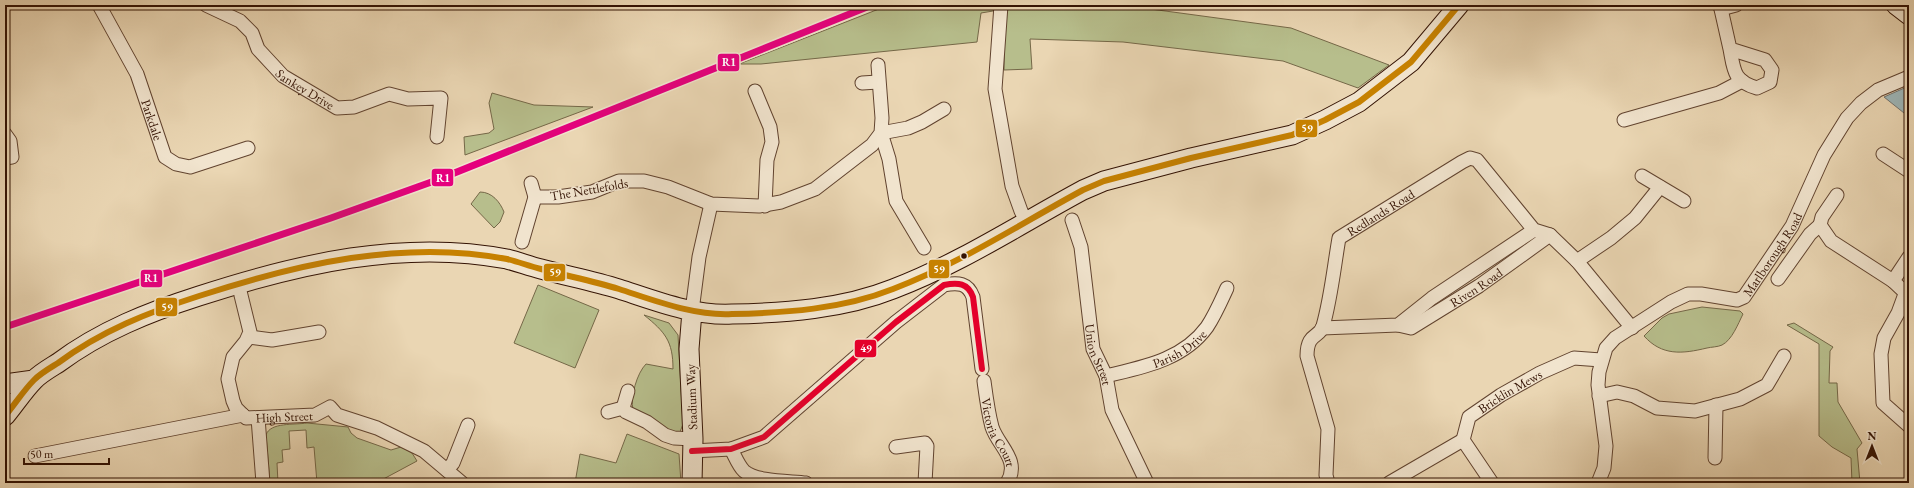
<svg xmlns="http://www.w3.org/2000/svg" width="1914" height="488" font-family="'EB Garamond',serif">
	<rect width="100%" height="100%" fill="#ead6b3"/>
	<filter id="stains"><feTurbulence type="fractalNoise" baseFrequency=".005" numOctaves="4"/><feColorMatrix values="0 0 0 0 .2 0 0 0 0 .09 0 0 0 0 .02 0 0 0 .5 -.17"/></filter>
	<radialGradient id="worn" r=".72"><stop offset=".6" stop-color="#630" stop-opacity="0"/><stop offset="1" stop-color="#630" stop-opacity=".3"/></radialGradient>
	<path fill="#b7be8c" stroke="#756848" d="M889,5H1039L1143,8L1291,28L1389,65L1358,88L1283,61L1123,42L1030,39L1032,69L1004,70L1005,9L981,13L977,42L761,64H739Z
		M492,93L534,105L593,107L465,155L464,137L489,133L494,129L489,103Z
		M480,192C492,192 500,202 504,212L500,222L494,228L471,204Z
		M538,285L599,310L575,368L514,343Z
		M1702,307L1740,311L1743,314C1738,324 1732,340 1722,345C1718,347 1711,347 1707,348C1682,354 1662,356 1644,336L1662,318L1669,314Z
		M644,315L669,323L678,335L683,424L680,432L671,433L633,410C630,397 637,373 646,364L673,369C673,341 665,332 644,315Z
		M1794,323L1833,347L1830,351L1829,383H1837L1838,402L1862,443L1857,449L1860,483H1852L1851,458L1832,447L1819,436V344L1787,325Z
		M307,423L348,427L351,433L357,438L391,450L401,447L412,453L417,461L376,483H317L314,447L307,448L306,430L289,431L290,449L282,450L283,462L277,463L278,483H270L266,435C270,422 295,425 307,423Z
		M627,434L679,454L681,483H575L580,454L616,463Z"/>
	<path fill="#9db6b8" stroke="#737470" d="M1909,86V117L1884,97Z"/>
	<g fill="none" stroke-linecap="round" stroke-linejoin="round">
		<g stroke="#61432f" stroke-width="15">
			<g id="street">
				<path id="s1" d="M99,5L137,74L165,157L176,164L190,167L248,148"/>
				<path id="s2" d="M206,5L240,21L252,33L258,49L283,76L337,108L354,107L389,94L408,99L441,98L437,137"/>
				<path d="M1001,5L995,89L1012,186L1021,211L1026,221"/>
				<path d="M1720,5L1721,9L1736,5"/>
				<path d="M1721,9L1730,49L1765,60L1772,70L1770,82L1757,88C1733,81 1734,70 1730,49"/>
				<path d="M862,83L878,82"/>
				<path d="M755,91L770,127L772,142L767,160L765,206"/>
				<path d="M1624,120L1719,93L1742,81"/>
				<path d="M5,134L10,141L12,157L5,158"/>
				<path d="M1883,154L1909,171"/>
				<path d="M1642,176L1684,201"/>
				<path d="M1837,195L1822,217L1820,225L1831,241L1893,281L1909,296"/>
				<path d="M535,197H558L592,192L619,181H644L668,187L711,204L759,206L781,202L815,189L872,145L881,133L882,118L878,65"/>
				<path id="s3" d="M1072,220L1081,247L1093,349L1106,376L1112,410L1147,483"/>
				<path d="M522,242L535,197L531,183"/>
				<path d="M924,248L896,201L889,159L881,133L908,128L922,122L944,109"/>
				<path d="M1577,261L1611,238L1635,218L1660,187"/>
				<path d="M1778,279L1810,234L1820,225"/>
				<path d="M1893,281L1909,257"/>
				<path id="s4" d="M238,283L250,332L246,341L233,357L228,379L233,401L236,408L246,418L315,415L330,407L337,415L377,428L424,451L462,483"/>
				<path d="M1905,294L1898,313L1884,338L1881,354L1883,403L1909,426"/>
				<path d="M692,311L699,257L711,204"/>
				<path id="s5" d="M1398,325L1411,328L1479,286L1550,235"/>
				<path d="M1322,328L1398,325L1432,298L1534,230"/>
				<path d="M249,337L272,340L319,332"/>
				<path id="s6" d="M1106,376C1143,367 1183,360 1207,327C1215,315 1221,301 1227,288"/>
				<path id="s7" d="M984,381C986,396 988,412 992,427C998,446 1021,460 1007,483"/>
				<path d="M628,391L623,408L626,412L647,422L665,435L674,438L693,439"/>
				<path d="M1599,396L1617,392L1634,396L1657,408L1695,411L1740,399L1767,385L1784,356"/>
				<path d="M608,412L623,408"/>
				<path d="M258,418L263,483"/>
				<path d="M896,447L925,443L927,446L925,483"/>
				<path d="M731,449C735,456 738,465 744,471C756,482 790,481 806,483"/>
				<path d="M692,451L731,449L764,437L896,322L944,285C958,282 968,283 973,297L982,369"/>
				<path d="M35,456L243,415"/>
				<path d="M1715,458L1716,405"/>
				<path d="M447,470L453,463L468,425"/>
				<path id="s8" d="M1328,483L1326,475L1328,429L1307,356C1307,332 1320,338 1323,326C1331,298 1334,267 1339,238L1462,162L1470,158L1477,160L1534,230L1550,235L1577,261L1632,328"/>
				<path d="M1389,483L1463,440"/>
				<path id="s9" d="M1492,483L1463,440L1469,417L1501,395L1540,373L1574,358L1601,360"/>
				<path id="s10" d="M1598,483L1604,468L1606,446L1598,385L1599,372L1606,348L1615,338L1671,302L1688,294H1701L1737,300L1744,297L1792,226L1824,155L1847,118L1861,103L1878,90L1909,77"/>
			</g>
		</g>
		<g stroke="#331203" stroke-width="21">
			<path id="secondary" d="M1896,5L1909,15
				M5,384L34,380
				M5,416C15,404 24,390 34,380C41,373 50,368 58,363C101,331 149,312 199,296C297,264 404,239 507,259C519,262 529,266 541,269C567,276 593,281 619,289C656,301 694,316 732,314C785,313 843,309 893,289C959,264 1020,224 1083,190L1104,181L1191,158L1292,135L1325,120L1359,102L1411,62L1459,5
				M692,483L693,439L689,349L692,311"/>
		</g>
		<use href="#street" stroke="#f1e4ce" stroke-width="13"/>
		<use href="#secondary" stroke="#f1e4ce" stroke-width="19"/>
		<g stroke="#f1e4ce" stroke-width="9">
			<path id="bus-1" d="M5,416C15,404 24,390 34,380C41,373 50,368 58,363C101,331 149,312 199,296C297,264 404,239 507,259C519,262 529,266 541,269C567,276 593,281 619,289C656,301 694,316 732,314C785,313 843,309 893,289C959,264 1020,224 1083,190L1104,181L1191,158L1292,135L1325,120L1359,102L1411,62L1459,5"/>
		</g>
		<g stroke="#f1e4ce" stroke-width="9">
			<path id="bus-2" d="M692,451L731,449L764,437L896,322L944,285C958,282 968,283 973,297L982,369"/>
		</g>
		<use href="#bus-1" stroke="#c68101" stroke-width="6"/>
		<use href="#bus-2" stroke="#e4002b" stroke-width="6"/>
		<g stroke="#f1e4ce" stroke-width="10">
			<path id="rail-1" d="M5,327L331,218L437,180L872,5"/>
		</g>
		<use href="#rail-1" stroke="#e5007d" stroke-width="7"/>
	</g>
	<circle fill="#331203" stroke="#f1e4ce" stroke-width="1.5" cx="964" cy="256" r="3.5"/>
	<g text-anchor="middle" stroke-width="3" stroke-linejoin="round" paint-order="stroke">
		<g font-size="13" fill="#331203" stroke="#f1e4ce">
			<text dy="5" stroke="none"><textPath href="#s2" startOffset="134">Sankey Drive</textPath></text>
			<text dy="5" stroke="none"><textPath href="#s1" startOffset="127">Parkdale</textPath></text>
			<text transform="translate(589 189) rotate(-10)" y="5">The Nettlefolds</text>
			<text dy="5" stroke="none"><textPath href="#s8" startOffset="304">Redlands Road</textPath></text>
			<text dy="5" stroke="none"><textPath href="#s10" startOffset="345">Marlborough Road</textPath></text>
			<text dy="5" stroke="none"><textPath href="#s5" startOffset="90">Riven Road</textPath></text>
			<text dy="5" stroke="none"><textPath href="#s6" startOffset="79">Parish Drive</textPath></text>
			<text dy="5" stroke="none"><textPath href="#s3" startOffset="138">Union Street</textPath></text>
			<text dy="5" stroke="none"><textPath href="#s9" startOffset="124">Bricklin Mews</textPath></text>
			<text transform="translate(691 397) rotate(-92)" y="5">Stadium Way</text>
			<text dy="5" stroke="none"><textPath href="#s4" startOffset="186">High Street</textPath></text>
			<text dy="5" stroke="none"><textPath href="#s7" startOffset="54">Victoria Court</textPath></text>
		</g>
	</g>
	<g stroke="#f1e4ce" stroke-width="1.5">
		<rect x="717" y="53" width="23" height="19" rx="4" fill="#e5007d"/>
		<rect x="1295" y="119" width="23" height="19" rx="4" fill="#c68101"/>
		<rect x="431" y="168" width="23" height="19" rx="4" fill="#e5007d"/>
		<rect x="928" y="259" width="22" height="20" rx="4" fill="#c68101"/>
		<rect x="543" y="263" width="23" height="19" rx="4" fill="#c68101"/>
		<rect x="140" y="269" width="23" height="19" rx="4" fill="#e5007d"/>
		<rect x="155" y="297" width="23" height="20" rx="4" fill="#c68101"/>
		<rect x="854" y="339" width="23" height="19" rx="4" fill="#e4002b"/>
	</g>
	<g font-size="11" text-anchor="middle" font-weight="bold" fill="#fff">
		<text x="729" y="66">R1</text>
		<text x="1307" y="132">59</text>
		<text x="443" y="182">R1</text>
		<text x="939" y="273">59</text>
		<text x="555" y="276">59</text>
		<text x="151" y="282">R1</text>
		<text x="167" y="311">59</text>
		<text x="866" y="352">49</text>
	</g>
	<rect width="1914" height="488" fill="none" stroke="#ead6b3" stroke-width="20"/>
	<rect x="6" y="6" width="1902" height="476" fill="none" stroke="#331203" stroke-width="2"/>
	<rect x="10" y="10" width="1894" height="468" fill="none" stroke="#331203"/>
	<g transform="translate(1872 446)" stroke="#f1e4ce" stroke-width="3" paint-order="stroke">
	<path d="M0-3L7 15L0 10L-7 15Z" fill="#331203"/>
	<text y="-6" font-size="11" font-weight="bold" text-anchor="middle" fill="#331203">N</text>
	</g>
	<path d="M24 458v6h85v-6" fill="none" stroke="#331203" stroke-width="2"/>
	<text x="30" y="458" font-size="12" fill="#331203" stroke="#f1e4ce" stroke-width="3" paint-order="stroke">50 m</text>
	<rect width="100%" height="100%" filter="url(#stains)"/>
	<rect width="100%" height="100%" fill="url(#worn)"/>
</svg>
